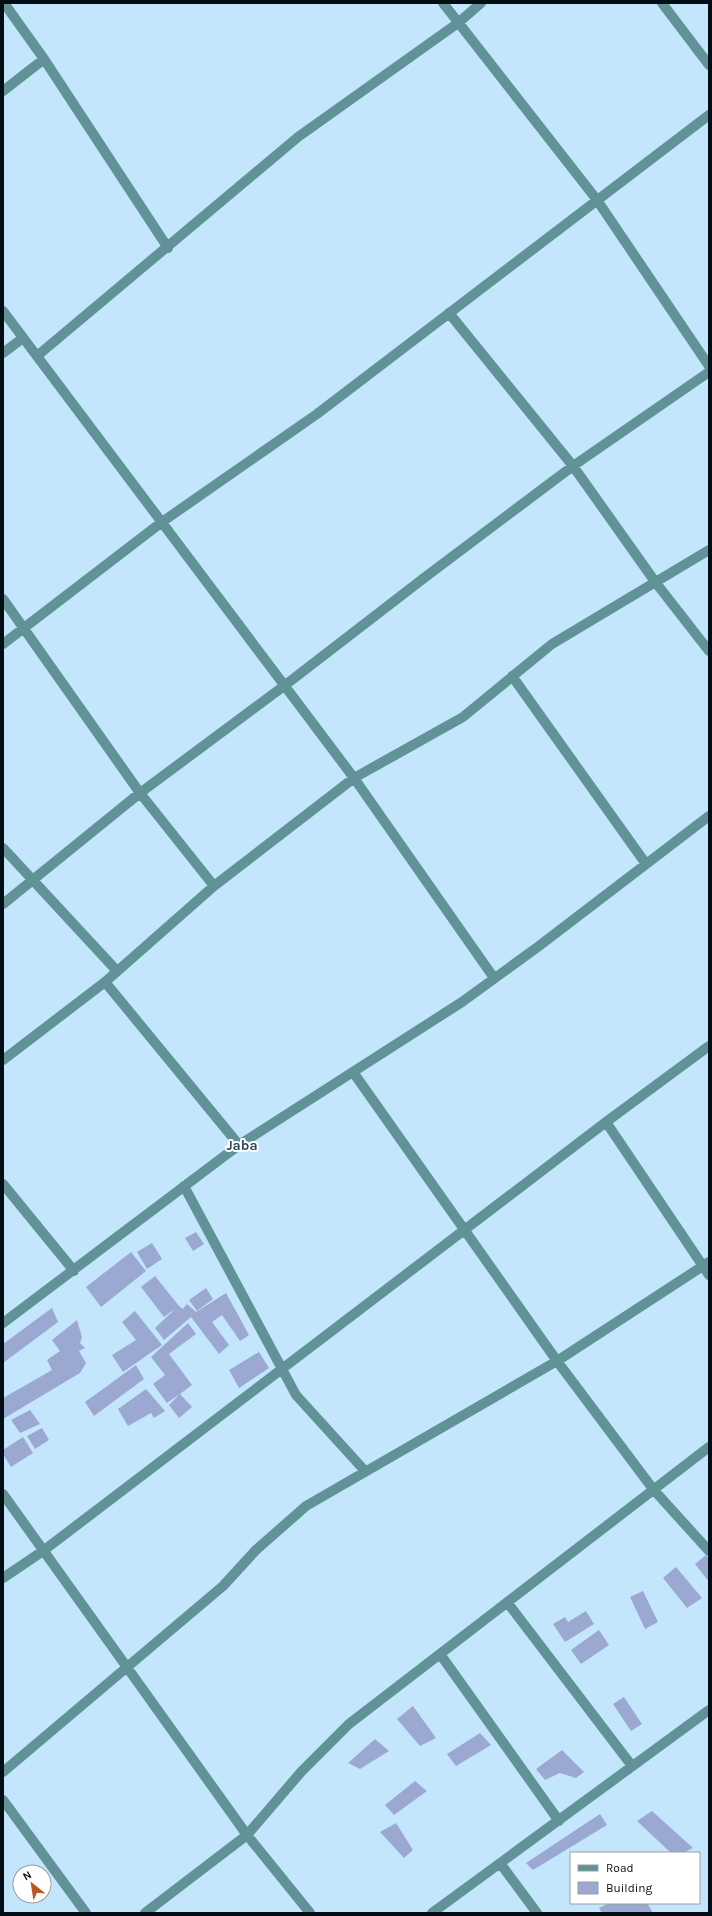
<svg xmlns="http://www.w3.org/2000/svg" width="712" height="1916" font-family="Karla,sans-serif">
	<rect width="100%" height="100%" fill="#c4e6fd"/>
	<path fill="#9ba8d1" d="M196,1232L204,1244L193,1251L185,1238Z
		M152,1243L162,1259L147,1269L137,1252Z
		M131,1252L146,1271L101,1307L86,1287Z
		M155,1276L179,1306L183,1309L187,1304L196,1312L226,1293L249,1335L240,1341L222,1315L212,1322L229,1345L219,1354L191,1317L164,1340L155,1328L176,1308L164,1317L141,1287Z
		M206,1288L213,1299L197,1311L189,1300Z
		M52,1308L58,1322L3,1363V1344Z
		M135,1311L162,1345L123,1372L112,1355L136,1340L122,1322Z
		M77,1320L82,1337L80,1343L85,1348L79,1351L86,1363L80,1373L3,1419V1398L52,1370L47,1360L60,1351L52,1340Z
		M188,1323L196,1334L169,1354L192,1385L180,1394L192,1407L179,1418L169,1405L180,1394L167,1403L153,1384L165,1375L151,1357Z
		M259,1352L269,1368L239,1388L229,1370Z
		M136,1365L144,1379L94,1416L85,1402Z
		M146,1389L165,1411L154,1418L151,1413L128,1426L118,1409Z
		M30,1410L40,1424L20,1433L11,1420Z
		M42,1428L49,1440L35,1449L27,1436Z
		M23,1437L33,1453L11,1467L3,1454V1450Z
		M706,1555L709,1560V1582L695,1564Z
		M676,1567L702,1598L687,1608L663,1578Z
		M643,1591L658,1622L645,1629L630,1597Z
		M586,1611L594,1624L565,1642L553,1624L565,1617L568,1622Z
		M599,1630L609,1645L581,1664L571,1650Z
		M624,1697L642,1724L631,1731L613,1704Z
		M413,1706L436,1738L420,1746L397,1719Z
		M480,1733L491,1745L456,1766L447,1754Z
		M375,1739L389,1751L360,1769L348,1763Z
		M562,1750L584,1772L576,1778L560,1773L545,1780L536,1769Z
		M415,1781L427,1791L394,1815L385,1805Z
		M652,1811L693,1848L683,1853H671L637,1821Z
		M600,1814L607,1825L533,1870L526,1863Z
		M396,1823L413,1850L404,1858L380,1832Z
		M609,1903H647L653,1913H602L599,1908Z"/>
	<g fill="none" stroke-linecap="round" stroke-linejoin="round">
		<path stroke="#609297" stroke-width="10" d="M4,3L44,59L168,248
			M443,3L597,200L709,366
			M662,3L709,65
			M3,91L44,59
			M3,311L354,778L494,978
			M449,313L573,466L656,583L709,651
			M3,353L23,338
			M37,356L298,137L458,23L481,3
			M3,599L140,793L214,886
			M3,644L162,522L317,414L709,115
			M512,676L646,864
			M3,848L117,971
			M3,904L140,793L284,686L424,578L573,466L709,372
			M105,982L239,1145
			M3,1060L105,982L214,886L354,778L463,717L552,644L709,550
			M353,1072L557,1361L653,1489L709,1551
			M606,1122L709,1275
			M3,1184L74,1271
			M184,1186L296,1395L365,1471
			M3,1323L239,1145L462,1002L539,946L709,816
			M3,1494L247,1835L310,1913
			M3,1578L43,1551L606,1122L709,1046
			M507,1602L632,1766
			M440,1654L559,1821
			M3,1772L223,1586L256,1550L306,1506L557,1361L709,1262
			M3,1800L86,1913
			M500,1863L537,1913
			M145,1913L247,1835L301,1772L349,1724L709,1447
			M432,1913L709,1710"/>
	</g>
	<g text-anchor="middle" stroke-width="4" stroke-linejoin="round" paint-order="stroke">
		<g font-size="14" font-weight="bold" fill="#2a475a" stroke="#fff">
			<text x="242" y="1150">Jaba</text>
		</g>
	</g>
	<rect width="712" height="1916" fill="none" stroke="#030d15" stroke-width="8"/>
	<rect x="570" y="1852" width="130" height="52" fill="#ffffff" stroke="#9a9ea1"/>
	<rect x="578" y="1865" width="20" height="6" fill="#609297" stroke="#9a9ea1"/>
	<text x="606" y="1872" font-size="12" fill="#030d15">Road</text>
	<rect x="578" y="1882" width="20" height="12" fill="#9ba8d1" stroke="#9a9ea1"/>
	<text x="606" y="1892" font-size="12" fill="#030d15">Building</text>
	<g transform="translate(32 1884) rotate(330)"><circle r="19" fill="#ffffff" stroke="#9a9ea1"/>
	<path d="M0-3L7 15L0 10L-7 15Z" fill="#ba571e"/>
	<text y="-6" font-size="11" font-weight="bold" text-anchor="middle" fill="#030d15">N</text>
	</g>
</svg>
